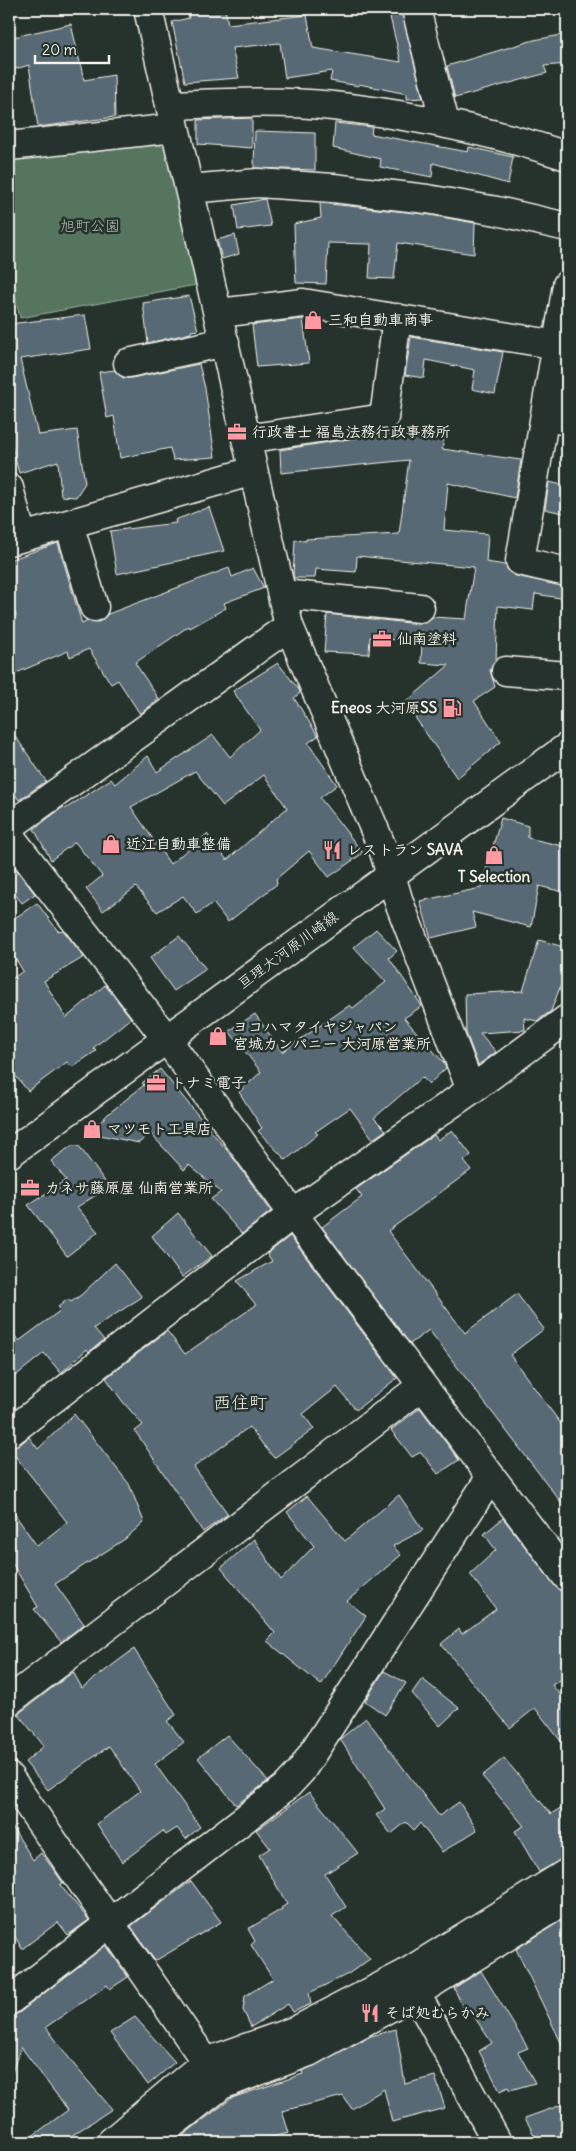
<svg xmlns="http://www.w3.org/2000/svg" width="576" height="2151" font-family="Delius,'Klee One',sans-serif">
	<rect width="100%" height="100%" fill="#26332d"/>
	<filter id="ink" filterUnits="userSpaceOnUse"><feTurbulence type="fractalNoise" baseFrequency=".02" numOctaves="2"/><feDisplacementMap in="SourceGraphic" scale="10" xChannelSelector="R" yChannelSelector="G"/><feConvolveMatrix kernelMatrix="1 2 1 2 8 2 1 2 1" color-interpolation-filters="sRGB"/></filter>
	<g filter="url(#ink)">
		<path fill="#54745e" stroke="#a4b2a3" d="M153,140L168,151L201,284L20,318L9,271V159Z"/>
		<path fill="#576975" stroke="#f4f1e8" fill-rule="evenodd" d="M187,9H225L228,24L307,15L313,48L401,62L389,13L401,9L423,98L407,99V94L359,84V86L330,81L332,71L285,78L280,43L232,48L239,78L185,82L172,22L189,18Z
			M71,24L84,80L114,75L115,117L38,127L29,65L9,71V38Z
			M567,34V64L544,66L547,73L455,98L447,66L534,40Z
			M252,118V148L198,144V120Z
			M335,123L372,127L371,134L468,152L469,147L513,157L508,184L433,163L432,177L380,167L381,159L333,148Z
			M255,131L315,133V170L254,168Z
			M265,199L271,226L238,230L234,205Z
			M320,203L425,214L475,223L474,254L398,243L394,279L369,278L371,244L328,243L326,284L296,283L294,224L321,218Z
			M235,235L239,254L222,259L217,240Z
			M189,296L198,330L191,331V333L148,343L143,303Z
			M85,315L91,349L20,359L38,435L77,430L85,483L76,497L61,496L58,461L19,473L9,436V324Z
			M303,319L309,363L257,367L252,325Z
			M411,337L503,352L495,394L472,389L475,370L426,360L424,378L405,375Z
			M199,364L205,388L215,457L173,460L170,448L120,458L114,416L107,418L99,372L115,370L123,378H131Z
			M396,428L444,440L442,449L521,460L515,498L448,483L444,530L488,534L486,562L505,565L509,572L516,576L567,587V599L535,594L533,610L498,606L496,660L490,670L495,687L474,701L501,742L457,778L405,703L449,665L421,663L422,643L370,637L369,654L324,652L327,614L418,624L427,622L432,617L466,619L474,567L357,556L356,572L316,569L315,578H294L293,575L295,540L306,541V539L399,534L409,460L281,473L280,450L386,433Z
			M549,482L567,486V514L545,509Z
			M209,507L224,551L117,574L110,531L176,523L175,520Z
			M58,543L82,624L88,621L99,622L108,614L229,568L232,577L253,568L264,588L224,603L226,608L190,628L189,626L135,663L159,699L140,714L118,680L111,684L89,649L70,657L68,651L9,676V618L16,616L9,593V560Z
			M278,663L300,691V693L294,698L318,736L308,743L337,785L320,798L363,853L329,877L309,851L276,879L277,884L228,922L213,903L197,914L183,896L157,912L136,887L103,911L86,889L102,876L75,842L51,860L34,829L63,807L65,809L111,779L115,784L148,756L157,772L213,735L230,757L260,730L233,691ZM195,771L223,806L264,775L287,808L227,860L207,834L170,864L131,807Z
			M9,727L46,781L19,800L9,786Z
			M501,818L528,826V838L567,847V893L539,886L531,927L472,912L476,927L431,938L420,901L481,888Z
			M9,860L35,894L22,903L9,887Z
			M37,903L58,931L63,930L84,957L44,981L66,1018L105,985L131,1018L93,1048L96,1051L72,1067L67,1062L28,1091L9,1068V981L23,971L9,948V922Z
			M376,929L397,951L389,958L422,1006L404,1018L443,1062L446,1068L429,1084L422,1077L374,1118L386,1130L373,1139L350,1108L315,1132L318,1134L286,1160L258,1131L262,1128L239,1092L261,1072L229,1031L255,1014L282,1052L350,1005L353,1008L386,982L354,947Z
			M179,936L206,969L174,991L150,958Z
			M539,940L567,948V969L551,1011L537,1021L524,1018L525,1030L480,1033L496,1052L478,1065L466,1033L465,994L523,991Z
			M160,1069L234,1159L271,1211L242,1234L211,1199L221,1192L189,1165L184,1170L150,1133L139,1143L90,1133L108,1114L144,1085L142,1083Z
			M452,1130L471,1155L464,1161L471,1170L388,1231L465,1333L517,1294L544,1329L510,1355L567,1432V1510L429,1330L410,1344L322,1227L362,1197L356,1189L434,1135L438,1140Z
			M71,1146H79L109,1187L77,1207L98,1232L67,1256L28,1205L66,1180L51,1161Z
			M178,1213L212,1256L182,1277L152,1236Z
			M290,1236L397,1378L356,1410L337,1387L303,1414L314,1429L274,1458L249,1427L194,1467L228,1514L203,1532L135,1431L143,1425L123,1402L106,1378L167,1331L185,1354L256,1305L237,1281L272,1261L267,1254Z
			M115,1263L142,1297L94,1328L104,1340L89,1352L87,1349L61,1373L44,1353L9,1381V1329L19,1341L61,1310L58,1307L68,1299L71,1302L81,1295Z
			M420,1408L459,1460L438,1474L421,1452L412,1457L391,1430Z
			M74,1414L129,1484L144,1522L125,1539L55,1584L84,1624L61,1642L34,1609L38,1607L9,1558V1506L37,1546L67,1522L9,1448L18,1446L29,1437L38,1449Z
			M399,1495L423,1530L393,1546L401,1555L347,1601L366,1616L321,1685L267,1641L275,1633L221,1568L254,1539L281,1580L314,1546L287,1512L307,1496L345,1541Z
			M503,1518L555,1586L560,1591L567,1592V1676L552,1685L567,1703V1749L535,1708L510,1728L441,1644L459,1629L462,1634L496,1609L470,1574L496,1550L484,1534Z
			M134,1649L176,1715L167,1721L184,1742L155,1764L200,1827L186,1839L177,1828L166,1835L163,1831L122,1862L97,1824L140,1791L109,1746L48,1790L25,1762L44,1746L18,1714L73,1672L82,1688Z
			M384,1671L406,1683L385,1715L365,1701Z
			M422,1679L459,1708L440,1726L412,1693Z
			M366,1718L439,1816L459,1802L477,1830L442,1852L420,1823L414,1830L406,1822L391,1834L376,1815L385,1809L340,1739Z
			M227,1735L268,1781L236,1805L198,1758Z
			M504,1758L551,1814L567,1804V1857L539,1872L515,1831L524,1826L482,1776Z
			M309,1792L358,1853L325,1874L346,1907L332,1916L370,1959L348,1974L309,1993L311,2004L293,2012L288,2004L251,2027L243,2010L245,1996L273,1979L251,1945L255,1941L248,1929L282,1909L281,1908L287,1904L259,1855L270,1848L256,1830Z
			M9,1822L33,1860L41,1853L51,1866L63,1883L60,1885L89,1920L68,1935L58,1922L22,1949L9,1926Z
			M191,1881L221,1922L155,1961L131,1926Z
			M567,1917V2055L516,1949Z
			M106,1945L128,1977L110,1989L107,1985L46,2027L75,2066L112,2109L62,2142H24L68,2110L21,2047L11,2075L9,2074V2016L19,2013Z
			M481,1971L528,2048L518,2052L535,2083L510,2090L508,2087L500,2091L479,2051L492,2043L471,2012L466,2014L454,1988Z
			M135,2017L175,2062L148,2085L110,2033Z
			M396,2029L405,2084L435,2076L445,2108L392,2122L384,2089L352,2109L343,2096L282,2111L289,2133L251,2142H174L232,2098L303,2074L302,2071L371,2036Z
			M567,2103V2142H538L525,2118Z"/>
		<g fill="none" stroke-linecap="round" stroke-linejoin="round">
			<g stroke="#f4f1e8" stroke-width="31">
				<path id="street" d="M416,9L445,123
					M170,105C224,103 280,100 333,106C412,115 492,131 567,156
					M9,146L175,128
					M189,189L258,183L333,188L427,199L497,211L567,227
					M567,285L520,561L567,572
					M219,313L303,303L557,345
					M128,363L225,342
					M545,416L567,421
					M246,439L384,418L397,318
					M9,488L22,537
					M69,524L94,607
					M9,541L253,471
					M282,594L420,608
					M506,671L567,676
					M9,827L289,626
					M9,835L166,1038L293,1214L567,1577
					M471,1090L567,1019
					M9,1433L293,1214L471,1090L399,902L384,852L289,626L148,9
					M9,1701L422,1386
					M9,1777L217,2078
					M407,1977L497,2142
					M9,2001L287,1786L301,1771L490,1478
					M111,2142L206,2062L297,2030L405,1974L567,1873
					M149,2142L222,2085L309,2052L416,1993L567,1899"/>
			</g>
			<g stroke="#f4f1e8" stroke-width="31">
				<path id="primary" d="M9,1154L567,747"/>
			</g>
			<use href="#street" stroke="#26332d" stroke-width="28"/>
			<use href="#primary" stroke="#26332d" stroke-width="28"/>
		</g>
	</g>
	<defs>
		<g id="shop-bare" transform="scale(1.5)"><path d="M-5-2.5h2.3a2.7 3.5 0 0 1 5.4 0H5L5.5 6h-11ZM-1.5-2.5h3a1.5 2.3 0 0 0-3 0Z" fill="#ff9aa2" stroke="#26332d" stroke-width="2.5" paint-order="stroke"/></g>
		<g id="office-bare" transform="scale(1.5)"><path d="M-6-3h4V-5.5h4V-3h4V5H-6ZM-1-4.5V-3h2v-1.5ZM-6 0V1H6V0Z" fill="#ff9aa2" stroke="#26332d" stroke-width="2.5" paint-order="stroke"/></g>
		<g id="fuel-bare" transform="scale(1.5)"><path d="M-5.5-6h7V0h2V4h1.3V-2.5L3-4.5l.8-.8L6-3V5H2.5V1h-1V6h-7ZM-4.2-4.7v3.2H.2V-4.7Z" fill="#ff9aa2" stroke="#26332d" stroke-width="2.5" paint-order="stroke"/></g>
		<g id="restaurant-bare" transform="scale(1.5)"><path d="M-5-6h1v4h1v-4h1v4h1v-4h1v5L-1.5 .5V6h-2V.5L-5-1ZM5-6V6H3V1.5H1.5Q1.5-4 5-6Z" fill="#ff9aa2" stroke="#26332d" stroke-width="2.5" paint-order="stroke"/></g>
	</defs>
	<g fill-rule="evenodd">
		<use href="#shop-bare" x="313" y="320"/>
		<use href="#office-bare" x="237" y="432"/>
		<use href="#office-bare" x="382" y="639"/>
		<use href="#fuel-bare" x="452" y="708"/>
		<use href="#shop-bare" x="111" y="844"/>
		<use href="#restaurant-bare" x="332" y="850"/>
		<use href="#shop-bare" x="494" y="855"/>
		<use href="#shop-bare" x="218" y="1036"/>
		<use href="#office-bare" x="156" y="1083"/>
		<use href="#shop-bare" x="92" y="1129"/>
		<use href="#office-bare" x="30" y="1188"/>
		<use href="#restaurant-bare" x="370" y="2013"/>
	</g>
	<g text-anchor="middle" stroke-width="5" stroke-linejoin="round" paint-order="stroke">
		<g font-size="15" fill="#b4bfb1" stroke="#26332d">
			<text x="90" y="231">旭町公園</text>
		</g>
		<g font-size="15" font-weight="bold" fill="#f4f1e8" stroke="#26332d" text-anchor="start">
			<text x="328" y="325">三和自動車商事</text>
			<text x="252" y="437">行政書士 福島法務行政事務所</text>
			<text x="397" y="644">仙南塗料</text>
			<text x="437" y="713" text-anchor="end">Eneos 大河原SS</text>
			<text x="126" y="849">近江自動車整備</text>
			<text x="347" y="855">レストラン SAVA</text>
			<text x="494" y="882" text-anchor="middle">T Selection</text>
			<text x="233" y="1032">ヨコハマタイヤジャパン<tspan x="233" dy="17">宮城カンパニー 大河原営業所</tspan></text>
			<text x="171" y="1088">トナミ電子</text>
			<text x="107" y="1134">マツモト工具店</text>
			<text x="45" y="1193">カネサ藤原屋 仙南営業所</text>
			<text x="385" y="2018">そば処むらかみ</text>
		</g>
		<g font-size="15" fill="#f4f1e8" stroke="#26332d">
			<text transform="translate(288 950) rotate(-36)" y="5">亘理大河原川崎線</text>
		</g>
		<g font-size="18" fill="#f4f1e8" stroke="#26332d">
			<text x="240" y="1409">西住町</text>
		</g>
	</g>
	<rect width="576" height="2151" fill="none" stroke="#26332d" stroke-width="30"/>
	<rect x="15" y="15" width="546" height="2121" fill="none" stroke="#f4f1e8" stroke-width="2" filter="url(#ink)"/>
	<path d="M35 55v8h74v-8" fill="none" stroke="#f4f1e8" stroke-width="2.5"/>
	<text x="42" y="55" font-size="15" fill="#f4f1e8" stroke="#26332d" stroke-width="4" paint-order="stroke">20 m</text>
</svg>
